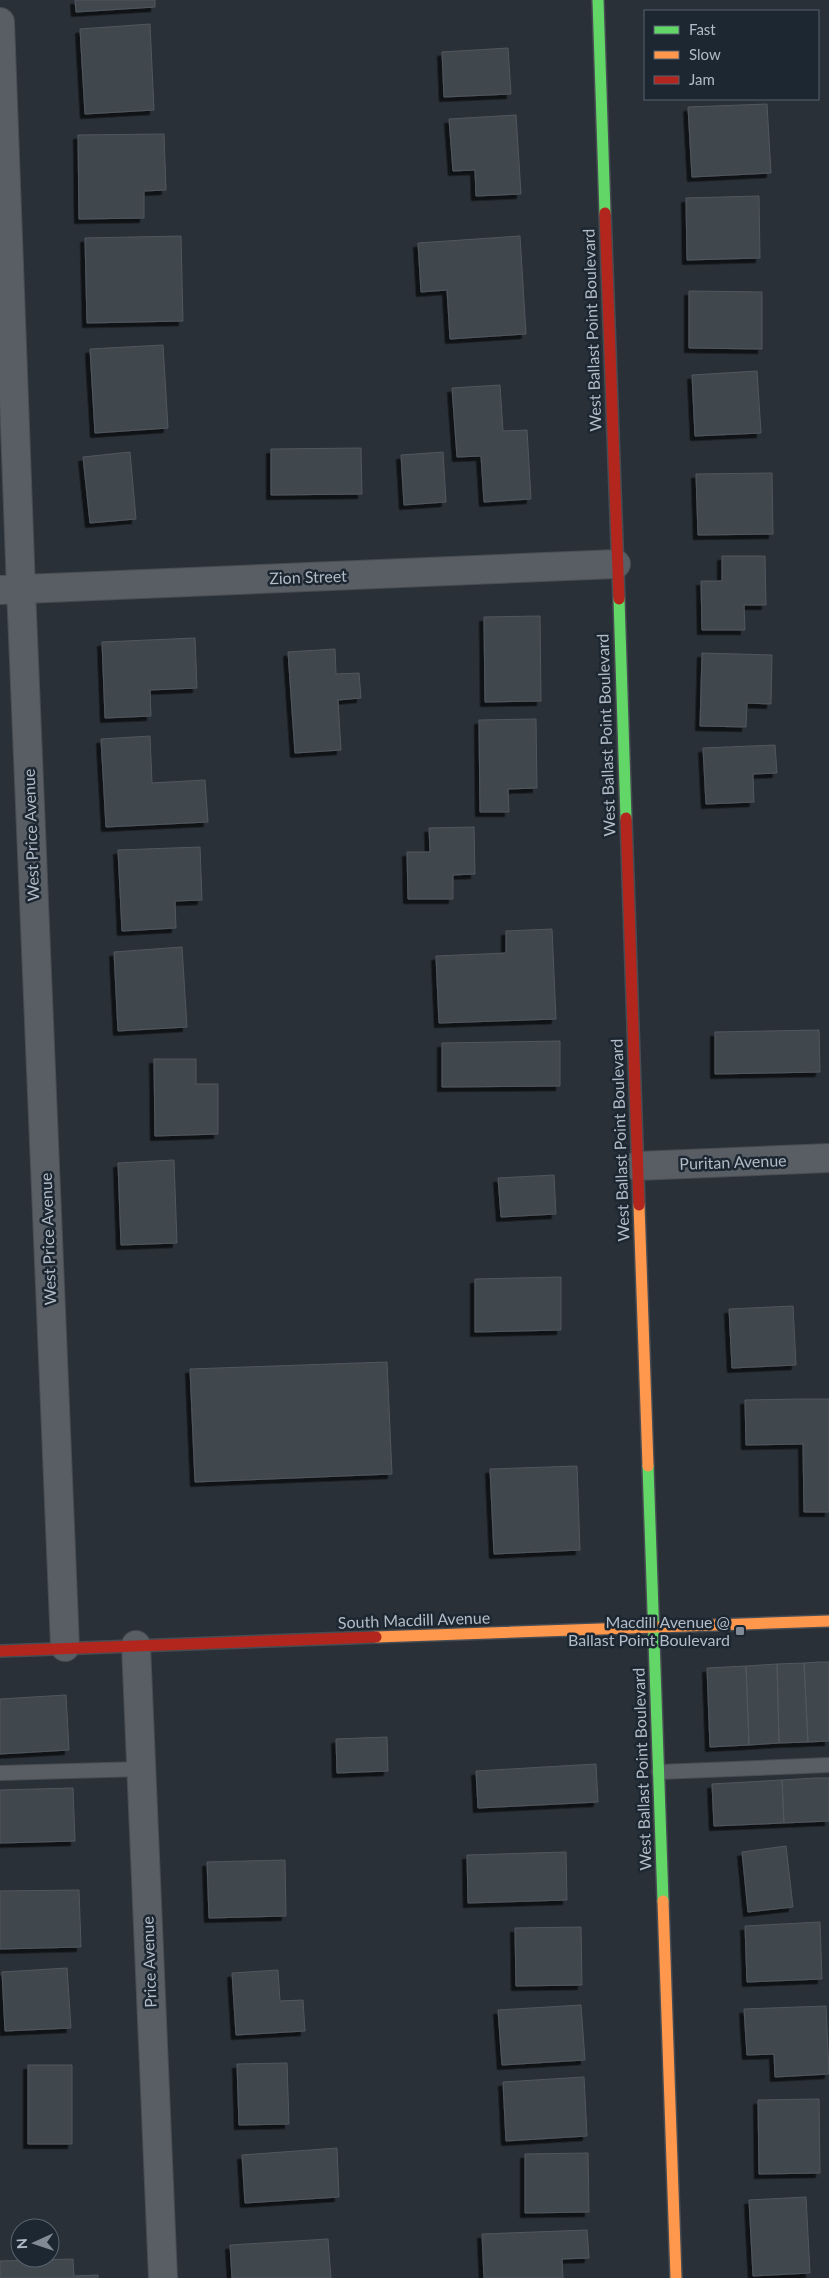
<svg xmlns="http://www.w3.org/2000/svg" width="829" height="2278" font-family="Lato,sans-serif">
	<defs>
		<filter id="shadow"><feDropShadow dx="-4.5" dy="4.5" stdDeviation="0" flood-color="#0009"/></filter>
	</defs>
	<rect width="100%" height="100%" fill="#293037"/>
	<path fill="#41474d" stroke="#51575f" filter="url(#shadow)" d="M75,0H155V7L76,12Z
		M150,24L154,110L85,114L80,29Z
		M508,48L511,94L444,97L442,52Z
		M767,104L771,173L692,177L688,107Z
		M516,115L521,194L476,196L475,170L453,171L449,119Z
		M164,134L166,190L144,191V218L79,219L78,135Z
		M759,196L760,258L687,260L686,198Z
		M181,236L183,321L87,323L85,238Z
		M520,236L526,334L450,339L447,290L421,292L418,243Z
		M689,291L762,292V349L689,348Z
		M163,345L168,428L95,433L90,349Z
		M757,371L761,433L695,436L692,375Z
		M500,385L503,431L527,430L531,499L484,502L481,456L457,457L452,388Z
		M361,448L362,494L271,495V449Z
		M130,452L136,519L90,523L83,457Z
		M443,452L446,502L404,505L401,455Z
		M772,473L773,534L698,535L696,474Z
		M722,556H765L766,605H744L745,630H702L701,581H722Z
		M540,616L541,701L485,702L484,617Z
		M195,638L197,688L150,690L151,716L105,718L102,642Z
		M335,649L336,674L359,673L361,698L338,700L341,750L295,753L288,652Z
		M702,653L772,655L771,704L747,703L746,727L700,726Z
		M536,719L537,788L508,789L509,812H480L479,720Z
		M150,736L152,783L205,780L208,822L106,827L101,739Z
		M775,745L777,773L753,774L754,802L706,804L703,748Z
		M474,827L475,874L453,875V899H408L407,852H430L429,828Z
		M200,847L202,900L175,901L176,928L122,931L118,850Z
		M552,929L556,1019L439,1023L436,956L506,953V931Z
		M182,947L187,1027L118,1031L114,952Z
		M819,1030L820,1072L715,1074V1032Z
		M560,1041V1086L442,1087V1043Z
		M154,1059H196V1084H218V1134L155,1136Z
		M174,1160L177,1243L121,1245L118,1163Z
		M554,1175L556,1214L501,1217L498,1178Z
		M561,1277V1330L475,1332V1279Z
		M793,1306L796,1365L732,1368L729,1309Z
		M387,1362L392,1474L195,1482L190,1369Z
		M802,1399H829V1512H804L803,1444L746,1445L745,1400Z
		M577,1466L580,1550L494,1554L490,1469Z
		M820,1662H829V1741L808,1742L804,1663Z
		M804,1663L808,1742L779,1743L777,1664Z
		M777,1664L779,1743L749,1745L746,1666Z
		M746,1666L749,1745L710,1747L707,1668Z
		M66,1695L69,1750L0,1754V1699Z
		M387,1737L388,1771L337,1773L336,1739Z
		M596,1764L598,1802L478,1808L476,1771Z
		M815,1778H829V1821L784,1823L782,1780Z
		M782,1780L784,1823L714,1826L712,1784Z
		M73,1788L75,1841L0,1843V1790Z
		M786,1846L793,1907L748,1912L742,1852Z
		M566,1852L567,1900L468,1903L467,1855Z
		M285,1860L286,1916L209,1918L207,1862Z
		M79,1890L81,1947L0,1949V1891Z
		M820,1922L822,1979L747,1982L745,1926Z
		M581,1927L582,1985L516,1986L515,1928Z
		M67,1968L71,2028L5,2031L2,1972Z
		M278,1970L280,2001L303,2000L305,2031L236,2035L232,1973Z
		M581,2005L585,2060L502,2065L498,2010Z
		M826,2006L829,2074L775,2077L774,2054L747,2055L744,2009Z
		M287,2063L289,2124L239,2125L237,2064Z
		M28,2065H72V2144H28Z
		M584,2077L587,2136L506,2141L503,2082Z
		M819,2099L820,2173L759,2174L758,2100Z
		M337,2148L339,2197L245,2203L242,2155Z
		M588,2153L589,2212L525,2213V2154Z
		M806,2197L810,2273L753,2276L749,2200Z
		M587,2230L589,2258L562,2259L563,2278H484L482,2234Z
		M328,2239L331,2278H232L230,2245Z
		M73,2259L74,2276L98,2275V2278H0V2261Z"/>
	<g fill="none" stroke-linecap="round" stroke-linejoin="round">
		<g stroke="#474c52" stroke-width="16">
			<path id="lane" d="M659,1772L829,1765
				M0,1773L141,1769"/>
		</g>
		<g stroke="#474c52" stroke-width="30">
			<path id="street" d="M0,22L21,589L65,1647
				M0,590L616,564
				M637,1166L829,1158
				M136,1645L163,2278"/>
		</g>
		<g stroke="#474c52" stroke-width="14">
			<path id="fast" d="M598,0L605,213
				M619,599L626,818
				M648,1466L663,1901"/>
		</g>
		<g stroke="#474c52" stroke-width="14">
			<path id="slow" d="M639,1205L648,1466
				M376,1637L829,1621
				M663,1901L676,2278"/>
		</g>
		<g stroke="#474c52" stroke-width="14">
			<path id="jam" d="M605,213L619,599
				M626,818L639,1205
				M0,1651L376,1637"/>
		</g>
		<use href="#lane" stroke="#595e65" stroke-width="14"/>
		<use href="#street" stroke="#595e65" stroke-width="28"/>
		<use href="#fast" stroke="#63d668" stroke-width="11"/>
		<use href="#slow" stroke="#ff974d" stroke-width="11"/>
		<use href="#jam" stroke="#b3261e" stroke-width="11"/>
	</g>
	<rect fill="#828b95" stroke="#1c2732" stroke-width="2" x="735" y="1626" width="10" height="10" rx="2.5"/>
	<g text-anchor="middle" stroke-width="5" stroke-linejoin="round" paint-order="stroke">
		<g font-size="16" fill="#b2bcc8" stroke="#1c2732">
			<text transform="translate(592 330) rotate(-92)" y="6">West Ballast Point Boulevard</text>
			<text transform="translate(308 577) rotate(-2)" y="6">Zion Street</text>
			<text transform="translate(606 735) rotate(-92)" y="6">West Ballast Point Boulevard</text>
			<text transform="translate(31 835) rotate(-92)" y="6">West Price Avenue</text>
			<text transform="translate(620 1140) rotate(-92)" y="6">West Ballast Point Boulevard</text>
			<text transform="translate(733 1162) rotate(-2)" y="6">Puritan Avenue</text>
			<text transform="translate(48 1239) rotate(-92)" y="6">West Price Avenue</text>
			<text transform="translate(414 1620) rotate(-2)" y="6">South Macdill Avenue</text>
			<text transform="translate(642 1769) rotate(-92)" y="6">West Ballast Point Boulevard</text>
			<text transform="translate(149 1962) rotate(-92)" y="6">Price Avenue</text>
		</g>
		<g font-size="16" fill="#b2bcc8" stroke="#1c2732" text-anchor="end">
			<text x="730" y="1628">Macdill Avenue @<tspan x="730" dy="18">Ballast Point Boulevard</tspan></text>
		</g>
	</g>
	<rect x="644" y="10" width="175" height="90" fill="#1c2732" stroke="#58636e"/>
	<rect x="654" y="26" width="25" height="8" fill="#63d668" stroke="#58636e"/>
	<text x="689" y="35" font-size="15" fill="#b2bcc8">Fast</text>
	<rect x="654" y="51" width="25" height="8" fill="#ff974d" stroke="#58636e"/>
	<text x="689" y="60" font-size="15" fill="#b2bcc8">Slow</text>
	<rect x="654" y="76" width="25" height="8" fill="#b3261e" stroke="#58636e"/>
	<text x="689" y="85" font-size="15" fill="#b2bcc8">Jam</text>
	<g transform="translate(35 2243) rotate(267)"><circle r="24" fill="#1c2732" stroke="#58636e"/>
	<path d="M0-4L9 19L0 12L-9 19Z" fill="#828b95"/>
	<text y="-8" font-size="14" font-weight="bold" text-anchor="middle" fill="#b2bcc8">N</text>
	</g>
</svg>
